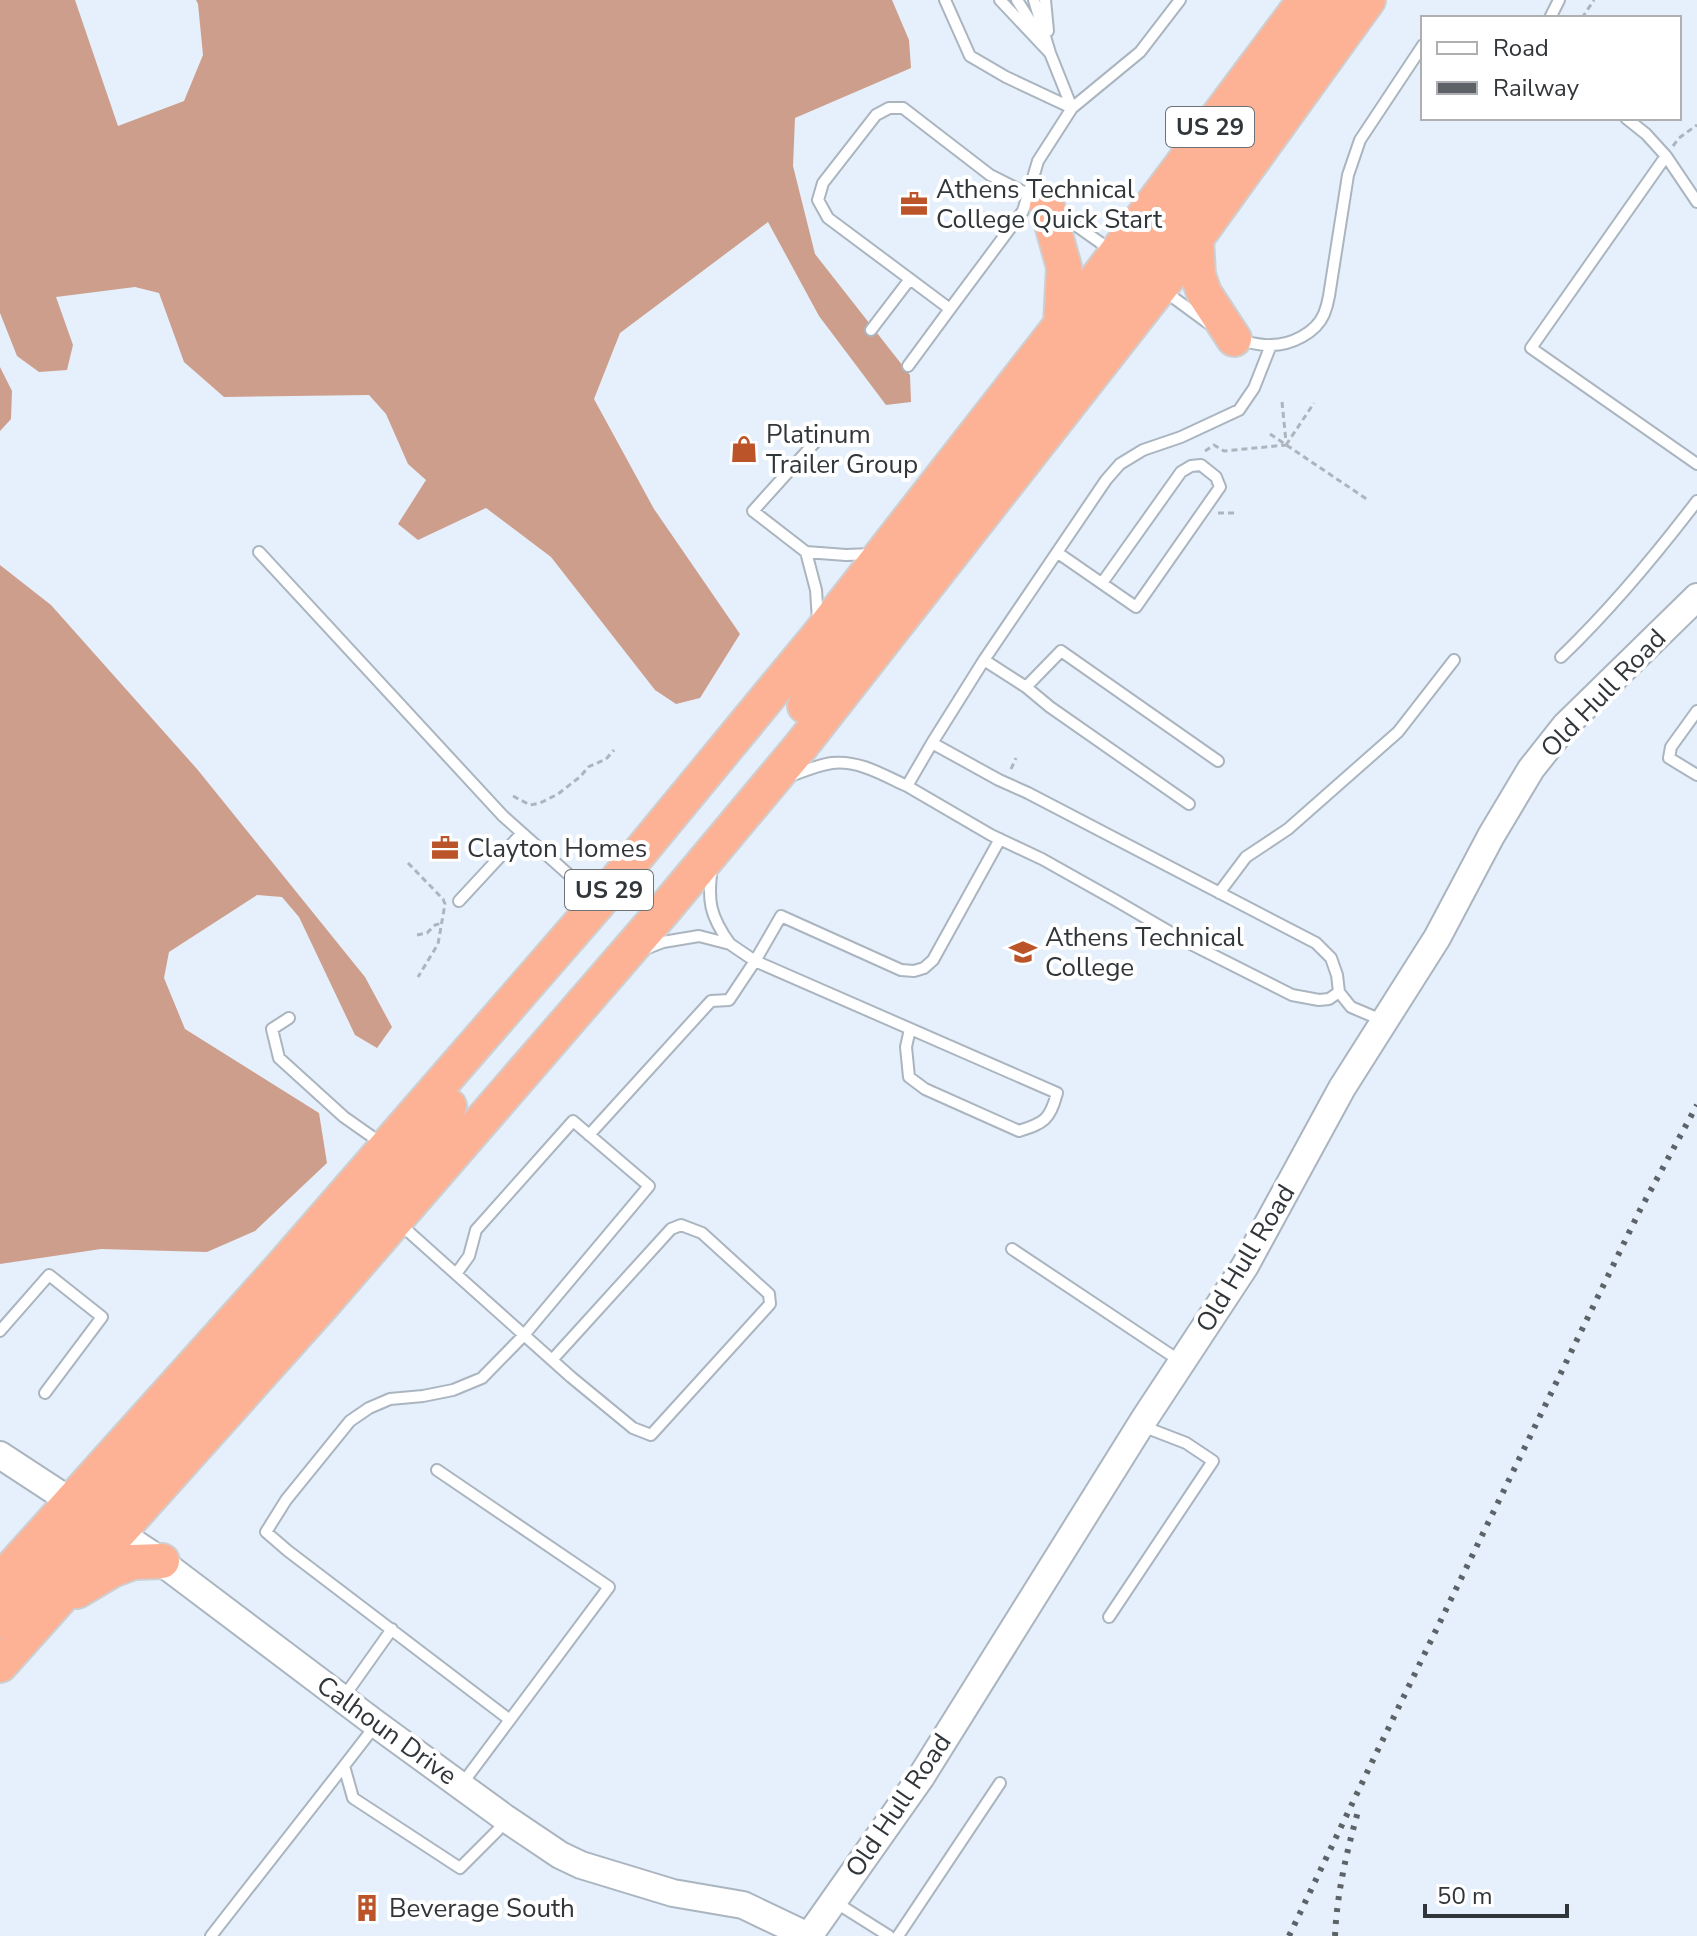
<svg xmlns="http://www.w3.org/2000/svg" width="1697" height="1936" font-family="'Nunito Sans',sans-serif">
	<rect width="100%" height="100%" fill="#e5f0fc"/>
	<path fill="#cd9e8c" d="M0,0H75L118,126L184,101L203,55L198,4L196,0H892L909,40L911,68L795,118L793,166L815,254L910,375L911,402L886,405L819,316L768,222L620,333L594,399L654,509L740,634L700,698L676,704L655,690L551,557L486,508L418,540L398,524L426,480L408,464L386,414L369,395L224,397L184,362L159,293L135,287L56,297L73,345L67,370L39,372L17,356L0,313Z
		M0,367L12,391L11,419L0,431Z
		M0,565L51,605L197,769L365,977L392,1027L377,1048L355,1035L299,917L282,897L257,895L169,952L164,978L185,1029L319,1113L327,1163L255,1231L207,1252L101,1249L0,1264Z"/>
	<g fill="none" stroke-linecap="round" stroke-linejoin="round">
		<g stroke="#aab5c0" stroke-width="14">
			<path id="lane" d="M945,0L970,56L1006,77L1072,108
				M1000,0L1049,52
				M1017,0L1039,35
				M1034,0L1050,53L1072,108
				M1045,0L1048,31
				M1550,18L1559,0
				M1626,118L1646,134L1666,156L1531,348L1697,464
				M1666,156L1697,202
				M1043,204L1028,194L990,175L903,108H889L876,115L823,183L818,200L828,218L950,309L1023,211L1038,161L1072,108L1140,52L1180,0
				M1057,212L1112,251
				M1163,290L1208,323
				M871,330L910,279
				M1239,340C1249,342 1261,346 1271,345C1291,345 1316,333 1324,314C1326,309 1328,302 1329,296L1348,175L1360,140L1423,45
				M908,366L950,309
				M817,440L753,511L806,552L846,555L873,554
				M259,552L503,816L595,898
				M806,552L816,590L818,621
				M1058,553L1136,607L1220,487L1216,477L1201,465L1191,466L1181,472L1102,583
				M1561,657C1611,609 1655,556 1697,501
				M984,660L1026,687L1050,707L1189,804
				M1026,687L1061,651L1218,761
				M1697,711L1671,747L1669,758L1697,775
				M932,743L984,660L1106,480L1120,464L1143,450L1181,437L1239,410L1254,388L1271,345
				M788,777C802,772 817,765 832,763C859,760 883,775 907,786L932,743L999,780L1028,793L1316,943L1331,958L1337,975L1339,992L1351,1007L1384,1021
				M907,786L991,835L1042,859L1115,900L1187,942L1292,995L1319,1000L1329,999L1339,992
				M712,867C707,901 710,916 730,944
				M1219,893L1246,857L1288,829L1398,732L1454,660
				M459,901L522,833
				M645,949L663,942L699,936L730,944L755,961L1057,1093C1050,1120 1044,1123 1019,1131L925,1089L909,1077L906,1047L910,1029
				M289,1018L272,1029L279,1058L344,1117L381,1143
				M589,1135L711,1001L729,1000L755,961L781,916L901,970L914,971L924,968L933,960L1000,839
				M400,1224L524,1335L649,1186L573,1121L476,1230L469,1256L456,1274
				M1012,1249L1180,1361
				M0,1331L49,1275L102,1317L45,1393
				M437,1470L609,1587L462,1784
				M1109,1617L1213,1461L1186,1443L1142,1426
				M343,1698L392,1629
				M510,1720L288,1551L266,1532L286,1500L350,1421L369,1408L390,1399L423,1396L453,1390L482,1378L524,1335L571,1377L633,1428L651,1435L770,1304L769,1294L702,1233L681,1225L671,1229L552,1360
				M375,1726L344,1766L353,1798L460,1868L498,1830L505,1818
				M835,1902L889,1936
				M211,1936L344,1766
				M898,1936L1000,1783"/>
		</g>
		<g stroke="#aab5c0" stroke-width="30">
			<path id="secondary" d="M0,1455L148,1552L376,1724L505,1818L560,1855L581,1865L673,1893L743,1905L808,1936
				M809,1936L921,1777L1145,1418L1245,1266L1342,1088L1437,938L1491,836L1531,769L1565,726L1697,597"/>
		</g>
		<g stroke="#cecfd0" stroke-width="38">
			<path id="highway" d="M1047,206L1064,267L1061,325
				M1196,240L1198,275L1204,293L1234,339
				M805,706L874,607L1247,128L1298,55L1331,0
				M0,1581L281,1268L599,902L819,635L1099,276L1305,0
				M77,1591L112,1570L133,1562L162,1561
				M0,1621L258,1339L369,1210L449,1106
				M0,1665L323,1304L663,911L801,746L1172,272L1368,0"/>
		</g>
		<path stroke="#acb5be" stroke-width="3" stroke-dasharray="6 4" stroke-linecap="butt" d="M1582,18L1594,0
			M1673,146L1679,138L1697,125
			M1282,402L1286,442
			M1270,434L1368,500
			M1286,445L1314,403
			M1205,451L1214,445L1224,451L1286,445
			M1218,513H1238
			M1011,769L1016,758
			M513,796L530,805L540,803L558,794L581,776L588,767L606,759L614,750
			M408,863L443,899L445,904L438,944L418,977
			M417,935L427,933L435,925L443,923"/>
		<use href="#lane" stroke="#fff" stroke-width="10"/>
		<use href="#secondary" stroke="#fff" stroke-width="26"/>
		<use href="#highway" stroke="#feb295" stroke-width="34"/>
		<path stroke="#5c6268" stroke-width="6" stroke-dasharray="4 8" stroke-linecap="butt" d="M1289,1936L1372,1762L1640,1210L1697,1105
			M1335,1936C1337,1892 1347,1850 1359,1808"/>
	</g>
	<defs>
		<g id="office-bare" transform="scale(2.16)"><path d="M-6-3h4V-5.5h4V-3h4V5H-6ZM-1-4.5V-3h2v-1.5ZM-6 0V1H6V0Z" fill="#bb5529" stroke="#fff" stroke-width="2.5" paint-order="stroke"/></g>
		<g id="shop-bare" transform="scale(2.16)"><path d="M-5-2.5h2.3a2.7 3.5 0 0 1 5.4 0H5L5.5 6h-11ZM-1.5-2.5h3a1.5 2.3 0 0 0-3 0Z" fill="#bb5529" stroke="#fff" stroke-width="2.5" paint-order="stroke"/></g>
		<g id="university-bare" transform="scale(2.16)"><path d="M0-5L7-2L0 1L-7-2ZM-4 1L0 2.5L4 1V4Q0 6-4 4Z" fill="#bb5529" stroke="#fff" stroke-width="2.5" paint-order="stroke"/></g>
		<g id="building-bare" transform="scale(2.16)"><path d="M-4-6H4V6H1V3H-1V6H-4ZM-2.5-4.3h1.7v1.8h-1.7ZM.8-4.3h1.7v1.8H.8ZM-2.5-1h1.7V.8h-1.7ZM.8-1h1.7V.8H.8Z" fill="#bb5529" stroke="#fff" stroke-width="2.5" paint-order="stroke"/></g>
	</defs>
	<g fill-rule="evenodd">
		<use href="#office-bare" x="914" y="204"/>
		<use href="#shop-bare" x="744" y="449"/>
		<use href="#office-bare" x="445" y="848"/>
		<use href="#university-bare" x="1023" y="952"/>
		<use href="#building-bare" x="367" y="1908"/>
	</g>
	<g text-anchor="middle" stroke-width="8" stroke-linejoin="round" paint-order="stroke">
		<g fill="#fff" stroke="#6f7275" stroke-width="2">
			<rect x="1166" y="107" width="88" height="40" rx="6"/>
			<rect x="565" y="870" width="88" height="40" rx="6"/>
		</g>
		<g font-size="24" font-weight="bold" fill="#31363a">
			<text x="1210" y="135">US 29</text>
			<text x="609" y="898">US 29</text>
		</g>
		<g font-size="26" fill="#31363a" stroke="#fff" text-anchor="start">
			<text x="936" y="198">Athens Technical<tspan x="936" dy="30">College Quick Start</tspan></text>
			<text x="766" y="443">Platinum<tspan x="766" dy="30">Trailer Group</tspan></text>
			<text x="467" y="857">Clayton Homes</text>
			<text x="1045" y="946">Athens Technical<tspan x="1045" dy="30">College</tspan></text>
			<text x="389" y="1917">Beverage South</text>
		</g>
		<g font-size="26" fill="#31363a" stroke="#fff">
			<text transform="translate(1603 693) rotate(-46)" y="9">Old Hull Road</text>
			<text transform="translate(1245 1258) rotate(-59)" y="9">Old Hull Road</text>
			<text transform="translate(387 1730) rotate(36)" y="9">Calhoun Drive</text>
			<text transform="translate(898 1805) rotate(-56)" y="9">Old Hull Road</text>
		</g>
	</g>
	<rect x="1421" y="16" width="260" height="104" fill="#ffffff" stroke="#adafb0" stroke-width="2"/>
	<rect x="1437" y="42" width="40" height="12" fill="#ffffff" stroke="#adafb0" stroke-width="2"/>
	<text x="1493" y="56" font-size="24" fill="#31363a">Road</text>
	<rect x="1437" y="82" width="40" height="12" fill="#5c6268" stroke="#adafb0" stroke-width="2"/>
	<text x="1493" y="96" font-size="24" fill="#31363a">Railway</text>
	<path d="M1425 1904v12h142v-12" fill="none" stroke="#31363a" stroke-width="4"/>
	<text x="1437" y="1904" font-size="24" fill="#31363a" stroke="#ffffff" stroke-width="6" paint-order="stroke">50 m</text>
</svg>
